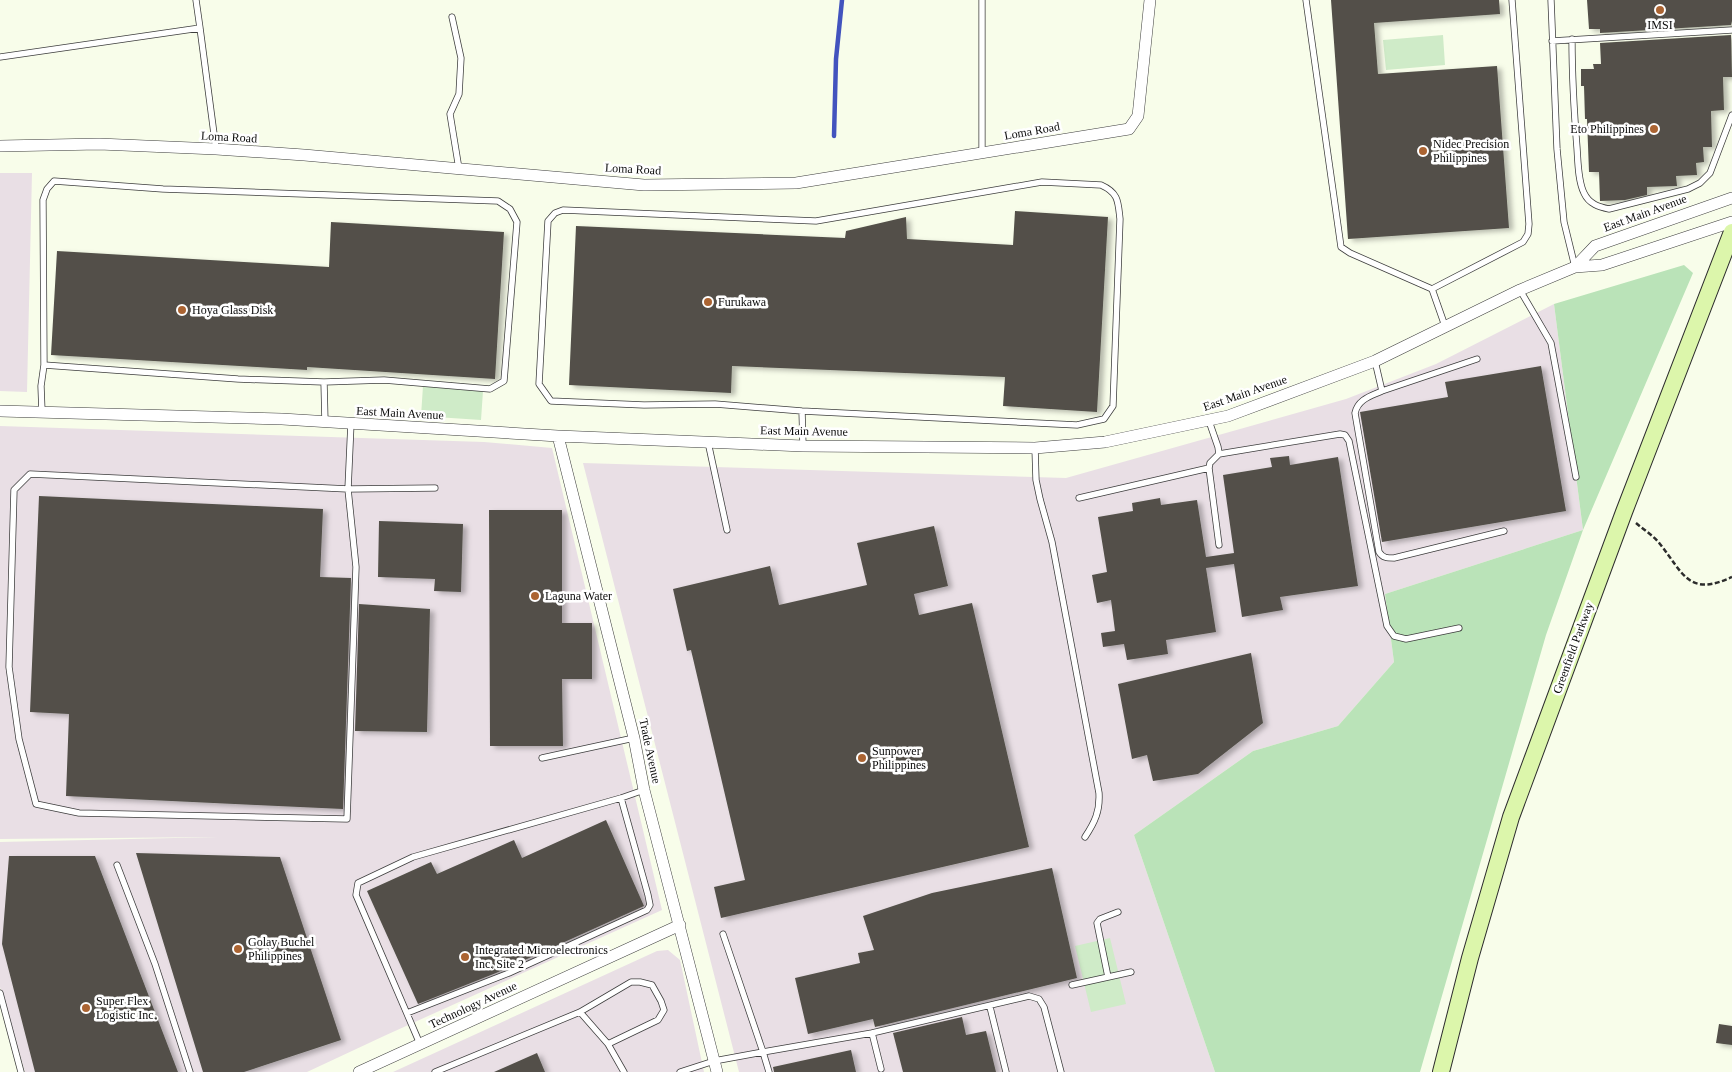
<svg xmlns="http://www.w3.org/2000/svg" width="1732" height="1072" font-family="Georgia,serif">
	<defs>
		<filter id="shadow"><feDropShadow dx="4.5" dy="2.5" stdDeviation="2.5" flood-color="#0004"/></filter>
	</defs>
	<rect width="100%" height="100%" fill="#f8fdea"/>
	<path fill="#e9dfe5" d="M0,173H32L27,392L0,391Z
		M1554,304L1583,530L1385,594L1394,662L1338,726L1253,751L1134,835L1215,1072H739L583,463L1066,478L1346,399L1436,364Z
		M0,426L484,442L552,448L662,910L384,1036L307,1072H25L0,987V842L218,837L0,839Z
		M668,950L680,960L704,1072H393L657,951Z"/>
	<path fill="#bae3b8" d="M1684,265L1693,273L1583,530L1546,635L1420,1072H1215L1134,835L1253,751L1338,726L1394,662L1385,594L1583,530L1554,304Z"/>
	<path fill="#cfebc8" d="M1443,35L1445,65L1386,70L1383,40Z
		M423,386L483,391L481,420L421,416Z
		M1110,938L1126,1004L1091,1012L1075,946Z"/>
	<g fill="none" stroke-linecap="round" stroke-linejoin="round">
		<path stroke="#4253be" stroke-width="4.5" d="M834,136L836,59L842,0"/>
	</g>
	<path fill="#525048" filter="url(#shadow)" d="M1331,0H1499L1500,14L1374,23L1378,74L1497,66L1509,228L1348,239Z
		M1587,0H1732V21L1731,25L1600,33V29H1589Z
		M1731,35L1732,77H1723L1724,110L1711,111L1712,147H1703L1704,162L1696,163L1697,175L1676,176L1677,186L1647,187V195L1625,200L1600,201L1599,172H1589L1587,119H1585L1584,86H1581V69H1594L1593,64H1601L1600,43Z
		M1015,211L1108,217L1097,412L1003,406L1005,377L732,366L731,393L569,385L576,226L845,238L846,231L906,217L907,239L1013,245Z
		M331,222L504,232L495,379L307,367V370L51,355L57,251L329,267Z
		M1541,366L1566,511L1382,542L1360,412L1448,397L1445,382Z
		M1289,456L1290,465L1338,457L1358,586L1280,597L1283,610L1242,617L1234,564L1206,568L1216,632L1166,640L1168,654L1127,660L1124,644L1103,647L1101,633L1115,631L1111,600L1097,603L1092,575L1107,572L1098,517L1133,511L1132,503L1160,498L1161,505L1197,500L1206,557L1234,553L1223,475L1272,467L1270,458Z
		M39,496L323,509L320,577L351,578L343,809L66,796L69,714L30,712Z
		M489,510H562V623H592V679H562L563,746H490Z
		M379,521L463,524L461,592L434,591L435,579L378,577Z
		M934,526L948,586L914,594L919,615L972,603L1029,847L721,918L714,887L745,880L691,650L687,651L673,589L770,566L779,605L867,585L857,543Z
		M359,604L430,609L427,732L355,731Z
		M1251,653L1263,723L1198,774L1153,781L1147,755L1132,759L1118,684Z
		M606,820L644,906L496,973L418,1004L367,891L431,862L437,874L514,840L522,858Z
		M136,853L280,857L341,1040L244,1072H203Z
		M9,856H95L178,1072H35L2,944Z
		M1052,868L1077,978L875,1027L873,1019L808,1034L795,978L860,963L858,953L874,950L863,916L932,893Z
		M962,1017L966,1035L986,1031L996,1072H903L893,1033Z
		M1719,1024L1732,1026V1045L1716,1043Z
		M851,1050L856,1072H774L773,1067Z
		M537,1053L545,1072H494Z"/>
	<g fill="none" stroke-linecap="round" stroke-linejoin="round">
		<g stroke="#3d3d3d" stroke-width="7">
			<path id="service" d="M196,0L200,28
				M982,0V154
				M1306,0L1341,247L1350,253L1432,289L1445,326
				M1551,0L1557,149L1564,222L1575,267
				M452,17L461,58L459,94L450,114L459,169
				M1572,39C1572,76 1574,111 1577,148C1578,162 1578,181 1584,193C1589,204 1599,207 1609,209L1688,189L1700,183L1710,173L1732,115
				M1552,41L1732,30
				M0,57L200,28L216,149
				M1042,182L1101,185C1119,193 1118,202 1120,219L1113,406L1104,419L1077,425L802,411L715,404L644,405L551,401L539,384L548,221L555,213L563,210L816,221Z
				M1432,289L1523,242L1528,234L1529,224L1512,0
				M1520,290L1551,343L1576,477
				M1375,361L1382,391L1477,359
				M324,382L325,422
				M1382,391C1371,396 1358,399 1355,413L1379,552C1383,558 1387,558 1394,558L1504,531
				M802,411L803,446
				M42,412L41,386L44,365L43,200L47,189L54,181L163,189L498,201L510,209L517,222L504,381L490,389L384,380L324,382L238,379L44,365
				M1209,421L1218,447L1219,454L1210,463L1209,468L1219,545
				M351,423L348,489L356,567L347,819L79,813L36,804L19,739L9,667L14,490L30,474L348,489L435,488
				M708,442L727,530
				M1035,448L1036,480L1040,499L1052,542L1099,793C1100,811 1095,822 1085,837
				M1219,454L1340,434L1345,435L1349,441L1387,626L1394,636L1406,639L1459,628
				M1079,498L1209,468
				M542,758L634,738
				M117,865L155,964L190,1072
				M1108,977L1097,923L1100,919L1118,912
				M1072,985L1131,972
				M0,993L21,1072
				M990,1007L1006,1072
				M580,1012L608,1044L624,1072
				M407,1013L509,973L647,910L650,905L648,895L621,798
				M872,1033L881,1069
				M420,1044L356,895L358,883L413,857L621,798L644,790
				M435,1072L580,1012L631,982H640L652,985L661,1001L664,1010L658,1020L608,1044
				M680,1072L714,1061L763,1052L723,934
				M769,1072L763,1052L872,1033L1029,996L1039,999L1044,1007L1061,1072"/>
		</g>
		<g stroke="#3d3d3d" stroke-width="12">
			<path id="minor" d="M0,146L99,144L216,149L304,155L644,185L796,183L1129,129L1138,116L1150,0
				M1575,267L1595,246L1732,198
				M0,411L282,419L558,436L803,446L1035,448L1105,442L1228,416L1375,361L1520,290L1575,267L1602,265L1732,222
				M558,436L634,738L644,790L717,1072
				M359,1072L680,925"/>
		</g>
		<g stroke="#2c2c2c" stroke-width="18">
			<path id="secondary" d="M1441,1072L1470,958L1511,817L1624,512L1732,232"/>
		</g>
		<path stroke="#2c2c2c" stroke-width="2.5" stroke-dasharray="5 2.5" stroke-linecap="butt" d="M1636,523C1644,530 1654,536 1660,544C1684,574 1688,597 1732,577"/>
		<use href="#service" stroke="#fff" stroke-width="5.5"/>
		<use href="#minor" stroke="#fff" stroke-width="11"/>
		<use href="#secondary" stroke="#dcf6ab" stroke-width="16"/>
	</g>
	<g fill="#ab6432" stroke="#fff" stroke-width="2">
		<circle cx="1660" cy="10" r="5"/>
		<circle cx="1654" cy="129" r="5"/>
		<circle cx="1423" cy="151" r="5"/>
		<circle cx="708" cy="302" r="5"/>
		<circle cx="182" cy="310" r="5"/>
		<circle cx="535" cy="596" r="5"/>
		<circle cx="862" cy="758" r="5"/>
		<circle cx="238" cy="949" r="5"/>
		<circle cx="465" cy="957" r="5"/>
		<circle cx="86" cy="1008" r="5"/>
	</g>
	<g text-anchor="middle" stroke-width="5" stroke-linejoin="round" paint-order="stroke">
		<g font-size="12" fill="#0a0a0a" stroke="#fff" text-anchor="start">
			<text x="1660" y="29" text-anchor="middle">IMSI</text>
			<text x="1644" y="133" text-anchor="end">Eto Philippines</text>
			<text x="1433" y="148">Nidec Precision<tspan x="1433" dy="14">Philippines</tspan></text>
			<text x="718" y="306">Furukawa</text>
			<text x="192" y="314">Hoya Glass Disk</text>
			<text x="545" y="600">Laguna Water</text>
			<text x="872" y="755">Sunpower<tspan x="872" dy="14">Philippines</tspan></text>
			<text x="248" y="946">Golay Buchel<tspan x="248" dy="14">Philippines</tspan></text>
			<text x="475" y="954">Integrated Microelectronics<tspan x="475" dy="14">Inc. Site 2</tspan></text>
			<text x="96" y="1005">Super Flex<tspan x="96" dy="14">Logistic Inc.</tspan></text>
		</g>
		<g font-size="12" fill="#0a0a0a" stroke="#fff">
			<text transform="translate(1032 131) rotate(-10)" y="4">Loma Road</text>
			<text transform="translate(229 137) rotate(3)" y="4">Loma Road</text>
			<text transform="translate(633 169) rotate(3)" y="4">Loma Road</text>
			<text transform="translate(1645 213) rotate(-20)" y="4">East Main Avenue</text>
			<text transform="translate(1245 393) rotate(-19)" y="4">East Main Avenue</text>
			<text transform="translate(400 413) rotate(3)" y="4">East Main Avenue</text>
			<text transform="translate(804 431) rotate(1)" y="4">East Main Avenue</text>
			<text transform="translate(1573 648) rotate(-70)" y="4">Greenfield Parkway</text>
			<text transform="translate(650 751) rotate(78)" y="4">Trade Avenue</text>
			<text transform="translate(473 1005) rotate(-25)" y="4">Technology Avenue</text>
		</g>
	</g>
</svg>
